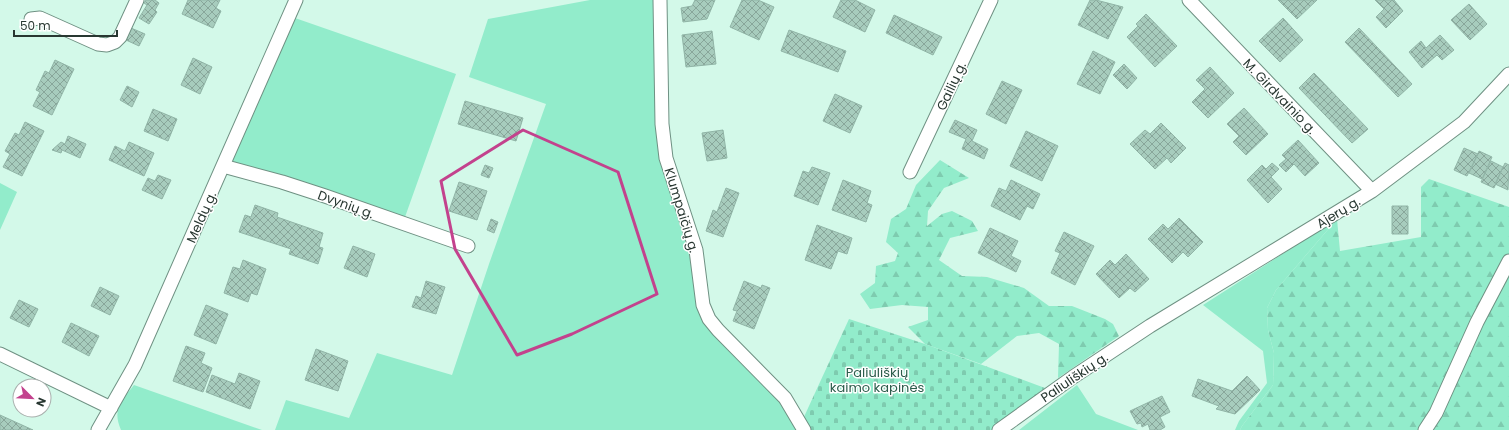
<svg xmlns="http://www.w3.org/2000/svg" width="1509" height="430" font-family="Poppins,sans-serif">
	<defs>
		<pattern id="forest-firs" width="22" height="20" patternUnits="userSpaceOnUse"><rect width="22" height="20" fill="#92eccb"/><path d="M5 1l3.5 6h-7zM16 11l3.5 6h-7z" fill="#7ecbaf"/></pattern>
		<pattern id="cemetery-stones" width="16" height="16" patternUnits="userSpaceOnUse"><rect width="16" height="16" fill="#92eccb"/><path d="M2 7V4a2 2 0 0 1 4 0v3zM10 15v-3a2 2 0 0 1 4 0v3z" fill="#7ecbaf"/></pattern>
		<pattern id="building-cross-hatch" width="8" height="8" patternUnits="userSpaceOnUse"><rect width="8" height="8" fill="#a7ccbd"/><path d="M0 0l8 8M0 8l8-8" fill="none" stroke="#88a69a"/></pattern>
	</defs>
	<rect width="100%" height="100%" fill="#d3f9e9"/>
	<path fill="#92eccb" d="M590,0H656L666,178L688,251L694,274L697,299L778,400L798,430H275L286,400L349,418L377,353L452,375L489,264L546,104L469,77L488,19Z
		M295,18L456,74L405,217L231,161Z
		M0,183L17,192L0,230Z
		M1337,219L1276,290L1267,308L1268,330L1274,353L1273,385L1242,426L1240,430H1235L1239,421L1267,383L1263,351L1203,305Z
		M134,385L262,430H121C112,409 121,401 134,385Z
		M1077,385L1096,414L1138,430H1019Z"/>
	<path fill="url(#forest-firs)" d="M940,160L969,178L944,188L928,211L927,226L942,214L952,211L972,221L978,231L950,238L939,260L962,276L987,277L1024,288L1049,306H1072L1105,319L1113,324L1119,336L1058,378L1059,344L1039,333L1017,336L981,364L925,344L908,327L928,320V307L902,305L870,309L860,294L875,283L876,266L895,261L898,253L886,242L891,219L906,209L916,185Z
		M1429,179L1509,207V430H1240L1242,426L1273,385L1274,353L1268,330L1267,308L1276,290L1337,219L1340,251L1421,237V187Z"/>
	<path fill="url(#cemetery-stones)" d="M849,319L925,344L1045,388L993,430H810L803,419Z"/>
	<path fill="url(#building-cross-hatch)" stroke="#91b5a7" d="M146,0H155L159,3L155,10L157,12L149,24L139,18L147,5L144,3Z
		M188,0H220L216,8L221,11L213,28L182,14Z
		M695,0H715L707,19L683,22L681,8L692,6Z
		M742,0H758L774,7L759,40L730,27Z
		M841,0H855L875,10L865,32L833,17Z
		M1090,0H1096L1123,7L1108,39L1078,25Z
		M1278,0H1317L1297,19Z
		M1375,0H1394L1403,11L1386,28L1376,17L1384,9Z
		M1469,4L1487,24L1470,40L1451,20Z
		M1146,14L1177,46L1155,67L1127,37L1138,26L1136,24Z
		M894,15L942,37L933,55L886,33Z
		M1283,18L1303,40L1280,62L1259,41Z
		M131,28L145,34L139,46L126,40Z
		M1359,28L1412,84L1398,97L1345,42Z
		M789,30L846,51L838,72L781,51Z
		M712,31L716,64L686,67L682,35Z
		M1440,35L1454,50L1442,60L1437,55L1422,68L1409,52L1421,41L1426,48Z
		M1093,51L1115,62L1100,94L1077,84Z
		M193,58L212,67L200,94L181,85Z
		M55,60L74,69L52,115L33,106L40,92L36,90L45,71L49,73Z
		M1124,64L1137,78L1127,89L1113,75Z
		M1210,67L1234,93L1208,118L1192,102L1205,89L1196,80Z
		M1314,73L1368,129L1352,143L1299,88Z
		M1002,81L1022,90L1006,124L986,114Z
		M127,86L139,92L132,107L120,100Z
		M835,94L862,106L850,133L823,121Z
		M465,101L523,118L516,141L458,124Z
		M1244,108L1268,134L1246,155L1233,142L1239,136L1227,124Z
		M153,109L177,119L168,141L144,131Z
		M955,120L977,130L972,141L988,149L984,159L962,149L966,139L949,132Z
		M25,122L44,131L22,176L3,167L10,154L5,151L15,133L19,135Z
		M1161,123L1186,148L1171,163L1167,158L1155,169L1130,144L1145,130L1150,134Z
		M723,130L727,158L707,161L702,133Z
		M1026,131L1058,146L1042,181L1010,166Z
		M68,136L86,144L80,158L62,150L61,153L52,150L61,142L65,144Z
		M1298,140L1319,163L1305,176L1294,164L1286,172L1279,165L1286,159L1282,155Z
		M129,142L154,153L144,176L109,160L115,146L125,151Z
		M1464,148L1478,154L1467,176L1454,170Z
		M1479,151L1492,157L1482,179L1469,173Z
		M1491,161L1503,167L1494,188L1481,182Z
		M1272,163L1279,169L1271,177L1282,189L1268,203L1247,180L1262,165L1266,169Z
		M1505,163L1509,165L1508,190L1495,184Z
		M485,165L493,168L489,178L481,175Z
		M812,167L830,173L818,205L794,196L803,171L809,173Z
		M158,175L171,180L162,199L142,190L148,178L155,181Z
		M843,180L871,191L867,203L872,205L866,222L832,210Z
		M1011,180L1040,194L1033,209L1027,206L1020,220L991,206L999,188L1006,191Z
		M459,182L487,191L477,220L449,211Z
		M726,188L739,193L723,237L706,231L713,210L717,212Z
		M255,205L278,213L277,217L323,233L319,247L323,248L318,264L289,254L291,249L239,232L245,215L251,217Z
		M1392,206H1408V234H1392Z
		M1179,218L1203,242L1188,257L1183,252L1172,263L1148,239L1163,224L1168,229Z
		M491,219L498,222L494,233L487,230Z
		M817,225L852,238L847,254L838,251L831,269L805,260Z
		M990,228L1018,241L1011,256L1021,261L1016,272L978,253Z
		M1064,232L1094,246L1075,285L1051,273L1060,253L1055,251Z
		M353,246L375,254L367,277L344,268Z
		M1126,254L1149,279L1135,292L1130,288L1119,298L1096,274L1110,260L1115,265Z
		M243,260L266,269L257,295L251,293L248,302L224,293L233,267L240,269Z
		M426,281L445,287L436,314L412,307L416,296L421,298Z
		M744,281L761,288L762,285L770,288L754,329L733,321L737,311L733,310Z
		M100,287L119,296L110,315L91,306Z
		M19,300L38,309L29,327L10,318Z
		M206,305L228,314L216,344L194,335Z
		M71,323L99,336L89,356L62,342Z
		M186,346L205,353L201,363L212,368L203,392L173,381Z
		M316,349L348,361L338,391L305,380Z
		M239,373L260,381L250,409L206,392L212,375L235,384Z
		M1247,376L1260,390L1235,414L1216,409L1219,406L1192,396L1198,379L1232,391Z
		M1162,396L1170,412L1160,417L1165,427L1160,430H1150L1148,424L1142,427L1141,423L1137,424L1130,411Z
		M0,415L33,430H0Z"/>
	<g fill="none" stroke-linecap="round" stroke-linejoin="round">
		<g stroke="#6f9183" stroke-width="15">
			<path id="minor" d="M660,0L662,124L666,158L696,250L703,305L709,319L718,330L785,398L804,430
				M1189,0L1372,191
				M31,19L40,18L98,44L107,45L115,42L120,37L137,0
				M223,166L282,182L325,196L468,246
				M910,172L991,0
				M0,354L111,408
				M98,430L135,365L296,0
				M999,430L1073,377L1150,326L1372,191L1464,122L1509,74
				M1425,430L1436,413L1477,322L1509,261"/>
		</g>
		<use href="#minor" stroke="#fff" stroke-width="13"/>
	</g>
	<path fill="none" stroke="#c3428d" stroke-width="3" stroke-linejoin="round" d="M523,130L618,172L657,294L572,334L517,355L455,249L441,181Z"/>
	<g text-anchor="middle" stroke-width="3" stroke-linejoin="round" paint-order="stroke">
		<g font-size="13" fill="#283731" stroke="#fff">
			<text transform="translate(951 86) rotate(-65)" y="5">Gailių g.</text>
			<text transform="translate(1280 96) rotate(46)" y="5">M. Girdvainio g.</text>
			<text transform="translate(346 204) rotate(20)" y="5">Dvynių g.</text>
			<text transform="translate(682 210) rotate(73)" y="5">Klumpaičių g.</text>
			<text transform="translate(1338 212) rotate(-31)" y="5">Ajerų g.</text>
			<text transform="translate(201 217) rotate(-66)" y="5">Meldų g.</text>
			<text transform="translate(1074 377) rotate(-34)" y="5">Paliuliškių g.</text>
		</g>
		<g font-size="13" fill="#2c5d4c" stroke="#fff">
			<text x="877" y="377">Paliuliškių<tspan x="877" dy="15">kaimo kapinės</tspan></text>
		</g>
	</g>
	<g transform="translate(32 398) rotate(114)"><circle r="19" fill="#ffffff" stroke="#a9afad"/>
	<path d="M0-3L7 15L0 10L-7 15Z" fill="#c3428d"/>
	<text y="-6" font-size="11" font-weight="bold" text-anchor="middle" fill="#283731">N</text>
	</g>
	<path d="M14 30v6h103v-6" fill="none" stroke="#283731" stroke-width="2"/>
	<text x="20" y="30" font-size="12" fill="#283731" stroke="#ffffff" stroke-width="3" paint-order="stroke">50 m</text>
</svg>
